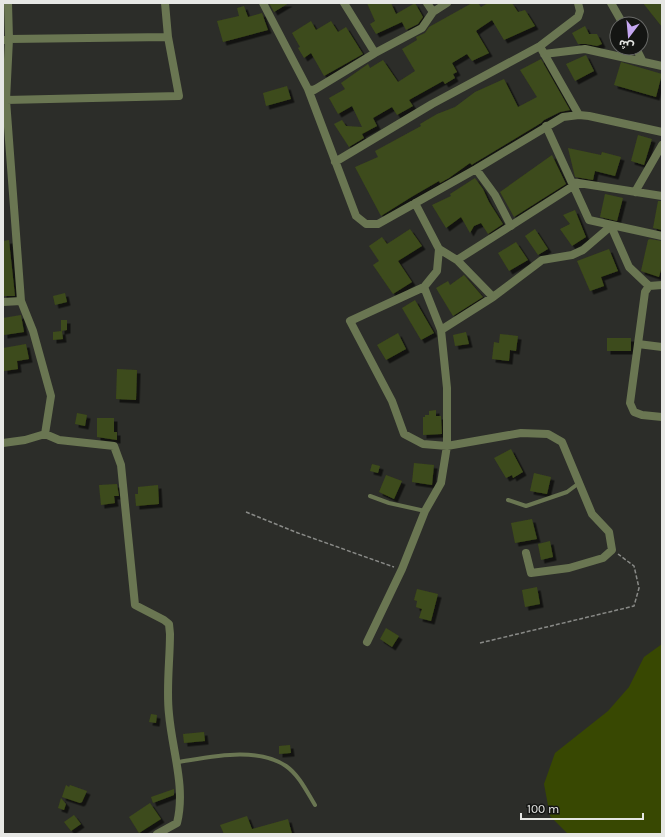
<svg xmlns="http://www.w3.org/2000/svg" width="665" height="837" font-family="Karla,'Noto Sans Arabic',sans-serif">
	<defs>
		<filter id="shadow"><feDropShadow dx="3.5" dy="3.5" stdDeviation="0" flood-color="#0009"/></filter>
	</defs>
	<rect width="100%" height="100%" fill="#2c2d29"/>
	<path fill="#384802" d="M662,644V834H568L550,816L544,784L555,753L608,711L629,687L644,657Z"/>
	<path fill="#3d4b1a" filter="url(#shadow)" d="M269,3H289L274,12Z
		M367,3H391L396,14L415,3L423,17L418,24L406,30L402,22L376,34L370,24L375,21Z
		M472,3H478L481,7L488,3H512L518,12L525,10L535,26L504,40L492,20L480,28L476,31L489,53L472,61L467,54L452,63L457,72L453,74L455,78L445,84L443,81L409,100L413,106L397,115L392,107L373,118L377,126L362,134L364,138L349,147L334,124L342,120L346,126L362,127L352,106L338,114L329,98L345,89L341,83L368,64L370,68L383,60L398,82L415,71L402,49L417,40L416,37L425,33L429,27Z
		M643,3H662V27Z
		M244,6L248,17L262,13L268,30L223,42L217,21L239,16L237,8Z
		M311,21L316,30L331,21L338,32L346,27L363,54L324,76L311,53L304,58L298,48L300,47L292,33Z
		M585,26L589,34H597L602,44L597,46L586,44H578L572,33Z
		M586,55L594,71L575,81L566,64Z
		M541,59L570,110L560,112L544,120L541,123L473,164L472,165L470,163L449,178L440,183L439,181L413,196L381,216L355,167L378,157L375,151L421,126L420,124L437,114L455,107L475,92L504,79L518,107L537,97L520,70Z
		M621,62L662,74L656,97L614,85Z
		M287,86L291,99L266,106L263,93Z
		M638,135L652,139L644,165L631,161Z
		M568,148L601,155L602,152L621,157L615,176L595,171L593,180L575,177Z
		M552,155L566,184L514,217L500,192Z
		M475,178L483,189L489,202L503,224L488,234L481,223L474,226L470,233L461,217L446,228L432,205L451,196L450,194Z
		M605,194L623,198L617,221L600,217Z
		M658,201H662V230L653,228Z
		M575,210L586,237L572,246L560,229L570,224L563,215Z
		M410,229L422,246L398,261L412,282L393,294L373,265L379,261L369,246L382,237L387,244Z
		M535,229L548,249L538,255L525,236Z
		M650,239L662,241V266L659,277L641,271L648,240Z
		M9,240L15,296H3V241Z
		M516,242L528,260L509,271L498,253Z
		M609,249L618,271L601,277L604,286L590,291L577,261Z
		M464,275L483,297L453,316L436,288L448,281L450,285Z
		M65,293L67,302L55,305L53,296Z
		M415,300L434,333L421,340L402,308Z
		M21,315L24,332L4,335L3,318Z
		M61,320H67V330L61,331Z
		M62,331L63,339L53,340V332Z
		M466,332L469,344L455,346L453,335Z
		M398,333L406,349L386,360L377,345Z
		M500,334L518,336L516,351L510,350L509,361L492,359L494,342L499,343Z
		M607,338H631V351H607Z
		M26,344L29,359L17,361L18,369L4,371L3,348Z
		M117,369L137,370L136,400L116,399Z
		M436,410V416H441L442,434L423,435V417H425V415H429V411Z
		M77,413L87,415L85,426L75,424Z
		M97,418H114V432H117V440L97,437Z
		M511,449L523,472L513,478L512,475L506,478L494,458Z
		M414,463L434,465L432,485L412,482Z
		M372,464L380,466L378,473L370,471Z
		M534,473L551,477L547,494L530,491Z
		M386,475L402,481L394,499L379,492Z
		M117,484L119,496H114L115,503L101,505L99,485Z
		M158,485L159,504L136,506L135,494H138V487Z
		M532,519L537,539L515,543L511,523Z
		M550,541L553,557L541,560L538,544Z
		M537,587L540,604L525,607L522,590Z
		M417,589L438,594L431,621L419,618L422,609L416,607L417,601L414,600Z
		M386,628L399,636L392,647L380,639Z
		M151,714L157,715L156,723L149,722Z
		M204,732L205,741L184,743L183,734Z
		M290,745L291,753L279,754V746Z
		M66,785L69,787L70,785L87,791L82,802L80,803L62,797Z
		M174,789V795L153,803L151,797Z
		M61,798L66,804L64,810L58,808Z
		M150,803L161,819L139,833L129,817Z
		M74,815L81,824L71,831L64,822Z
		M247,816L252,829L288,819L292,834H224L220,825Z"/>
	<g fill="none" stroke-linecap="round" stroke-linejoin="round">
		<path stroke="#898a87" stroke-width="1.5" stroke-dasharray="4 2" stroke-linecap="butt" d="M246,512L298,533L394,567
			M480,643L634,606L639,588L634,566L618,554"/>
		<path stroke="#6a7652" stroke-width="4" d="M370,496L389,503L425,511
			M508,500L526,506L567,492L579,483
			M178,762C210,757 257,746 286,766C299,775 307,792 315,805"/>
		<path stroke="#6a7652" stroke-width="8" d="M165,3L168,37L9,39L6,100L179,96L168,37
			M263,3L308,89
			M344,3L375,53
			M427,3L433,12
			M447,3L433,12L422,28L375,53L314,90L308,89L356,216L366,224H378L476,169L563,117L579,115L589,116L662,132
			M611,3L623,24
			M3,40L9,39L8,3
			M636,48L642,60
			M542,50L579,115
			M544,54L585,49L662,66
			M6,100L21,301L33,331L51,396L45,434
			M546,126L589,220L662,236
			M335,162L432,104L540,46L578,17L580,11L578,3
			M476,169L495,195L511,226
			M572,182L662,196
			M635,192L662,145
			M439,249L457,260L493,297
			M457,260L573,186
			M662,285L649,286L645,292L630,403L634,412L642,415L662,417
			M424,287L350,321L392,401L404,434L423,444L447,446L521,433L548,434L562,442L592,514L609,532L612,550L603,558L569,568L531,573L526,553
			M3,302L21,301
			M441,330L493,297L542,260L572,255L583,250L611,226L629,267L649,286
			M638,344L662,347
			M3,443L25,440L45,434L59,440L114,446L121,465L135,605L164,620L169,624L170,634C170,660 166,688 169,714C172,750 186,787 177,823L157,834
			M367,642L402,569L425,511L441,483L447,446V388L441,330L424,287L437,271L439,249L415,203"/>
	</g>
	<rect width="665" height="837" fill="none" stroke="#e6e7e4" stroke-width="8"/>
	<g transform="translate(629 36) rotate(196)"><circle r="19" fill="#141513" stroke="#686967"/>
	<path d="M0-3L7 15L0 10L-7 15Z" fill="#c5a7f1"/>
	<text y="-6" font-size="11" font-weight="bold" text-anchor="middle" fill="#e6e7e4">ش</text>
	</g>
	<path d="M521 813v6h122v-6" fill="none" stroke="#e6e7e4" stroke-width="2"/>
	<text x="527" y="813" font-size="12" fill="#e6e7e4" stroke="#141513" stroke-width="3" paint-order="stroke">100 m</text>
</svg>
